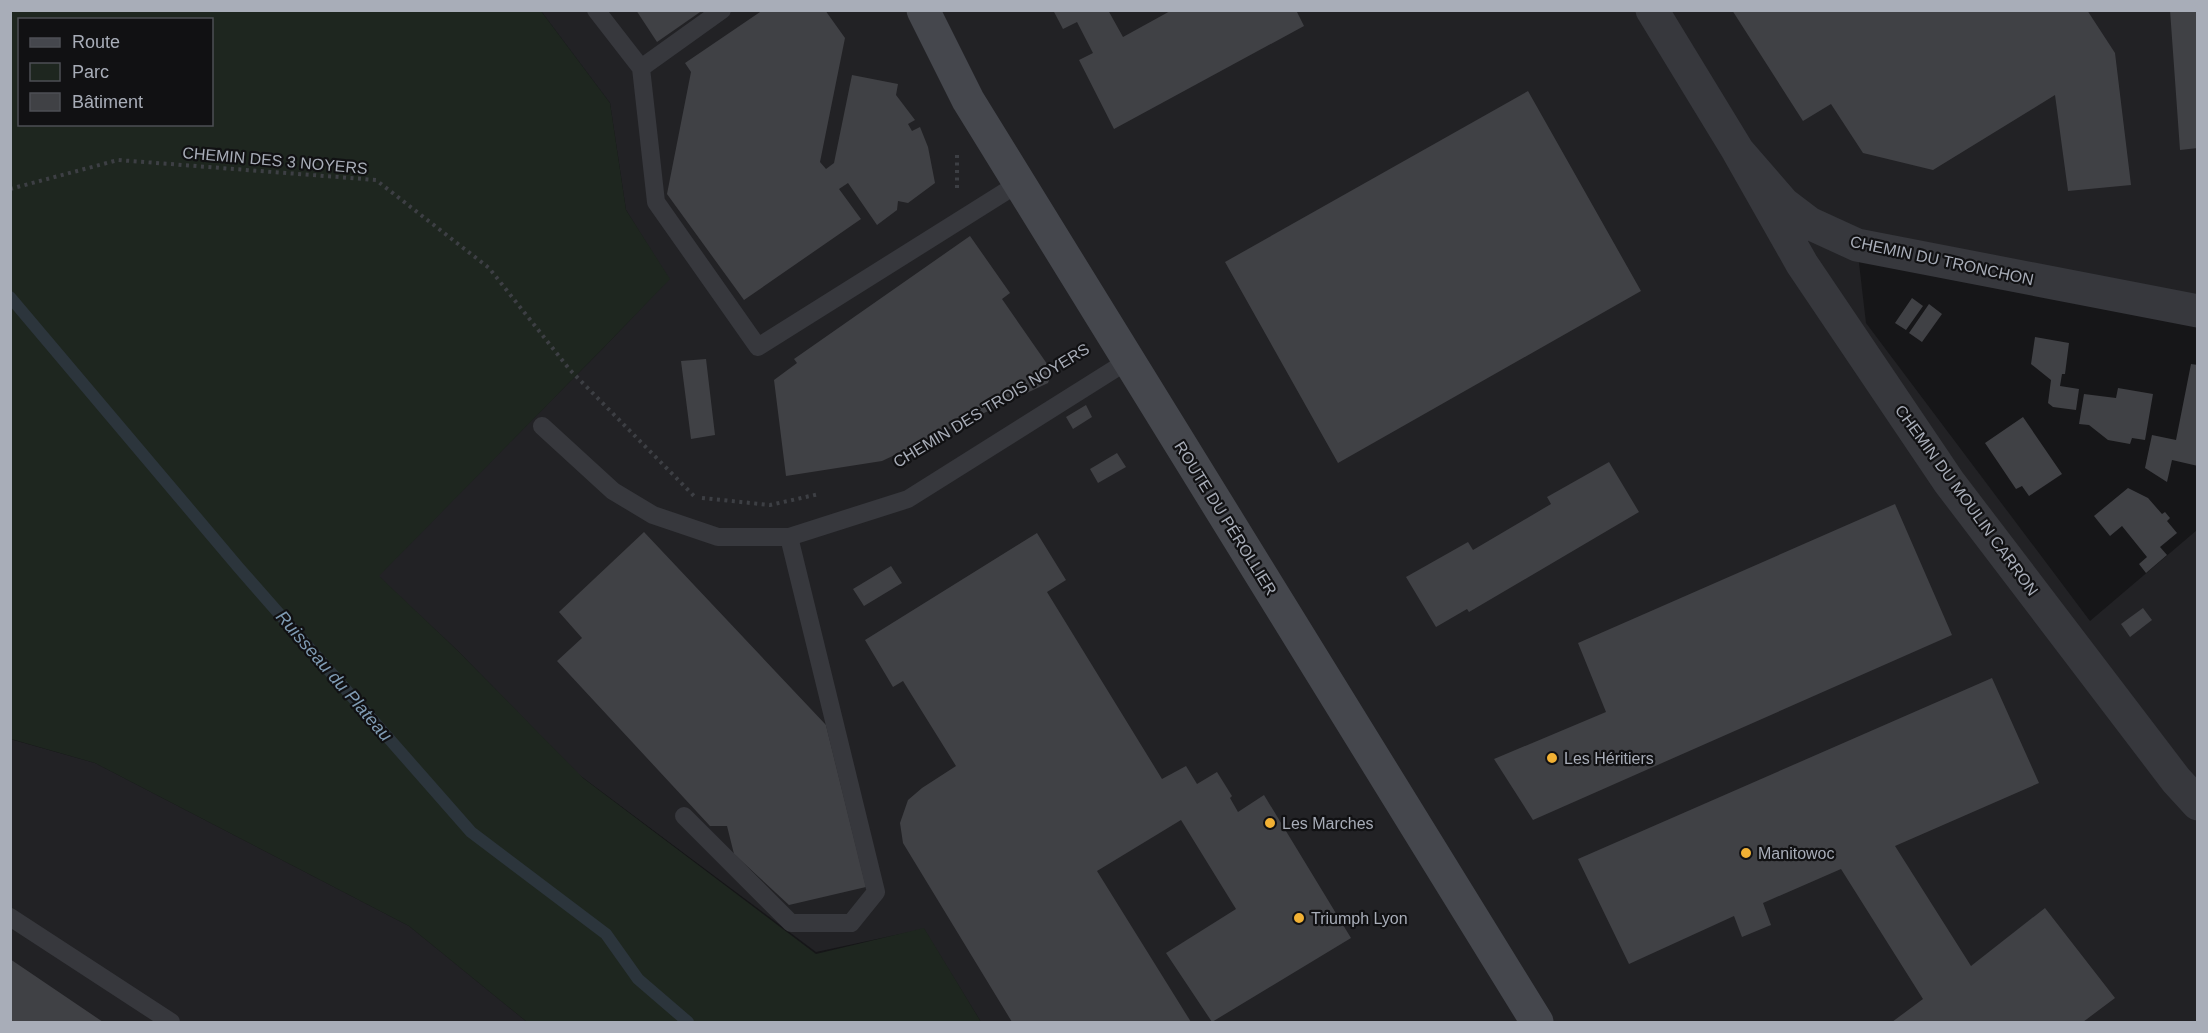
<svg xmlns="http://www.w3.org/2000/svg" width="2208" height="1033" font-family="Helvetica,sans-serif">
	<rect width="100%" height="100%" fill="#161618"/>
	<path fill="#222225" d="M541,11H2197V311L1857,246L1866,323L2090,621L2197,530V1022H981L924,929L816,952L578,774L458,651L378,576L612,339L669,279L626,210L610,103Z
		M10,739L95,763L409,926L527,1022H11Z"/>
	<path fill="#1e261f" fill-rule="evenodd" d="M10,11H541L610,103L626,210L670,279L612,339L379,576L458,651L583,778L816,954L924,928L981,1022H527L409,926L95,763L11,739ZM20,20H212V124H20Z"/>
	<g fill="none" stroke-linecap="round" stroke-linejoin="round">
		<path stroke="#2c353c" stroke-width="12" d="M10,297L239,568L471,832L606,934L638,979L688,1022"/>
	</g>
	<path fill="#404145" d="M636,10H703L657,42Z
		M763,10H825L845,38L820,162L826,169L834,163L852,75L898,84L896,95L915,120L908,124L912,131L920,127L928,147L935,183L908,203L898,201L897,210L877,225L848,183L839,189L861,219L744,300L667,194L691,72L685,63Z
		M1053,10H1108L1123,37L1172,10H1296L1304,26L1114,129L1079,60L1093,53L1077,22L1063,29Z
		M1732,10H2087L2115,53L2131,185L2068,191L2055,95L1933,170L1863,153L1831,104L1803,121Z
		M2170,10H2198V148L2180,150Z
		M1528,91L1641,291L1338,463L1225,262Z
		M970,236L1010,293L1002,299L1052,371L1048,383L882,461L786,476L774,380L797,363L794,359Z
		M1912,298L1923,306L1906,330L1895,323Z
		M1929,304L1942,314L1922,342L1909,333Z
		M2035,337L2069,343L2065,374H2062L2060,386L2079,389L2076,410L2053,407L2048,403L2051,380L2031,364Z
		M706,359L715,435L691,439L681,361Z
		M2191,364L2198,365V466L2172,460L2167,482L2145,468L2152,435L2176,440Z
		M2118,388L2153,394L2145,440L2132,438L2130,444L2108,440L2089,425L2079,424L2084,394L2116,398Z
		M1086,405L1092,417L1073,429L1066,417Z
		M2023,417L2062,474L2029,496L2022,486L2016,489L1985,443Z
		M1117,453L1126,467L1098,483L1090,469Z
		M1609,462L1639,512L1469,612L1467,609L1436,627L1406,577L1468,542L1473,550L1551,504L1547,497Z
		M2128,488L2148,498L2162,514L2165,512L2170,518L2167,521L2177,533L2160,547L2167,555L2146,573L2139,564L2147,557L2122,526L2110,536L2094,516Z
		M1895,504L1952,635L1533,820L1494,759L1606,712L1578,643Z
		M644,532L826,725L866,887L789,905L734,854L727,826H710L557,661L582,638L559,612Z
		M1037,533L1066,580L1047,592L1162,779L1186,766L1197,784L1217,772L1232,796L1230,798L1238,812L1264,795L1351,938L1212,1022L1166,953L1236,909L1181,820L1097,871L1191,1022H1012L903,843L900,823L908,800L922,788L956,766L903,681L893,687L865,640Z
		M891,566L902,583L864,606L853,589Z
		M2143,608L2152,620L2130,637L2121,624Z
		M1992,678L2039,783L1895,846L1971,966L2045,908L2115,998L2083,1022H1892L1923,999L1841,869L1763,903L1771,925L1742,937L1734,916L1629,964L1578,859Z
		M10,959L103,1022H10Z"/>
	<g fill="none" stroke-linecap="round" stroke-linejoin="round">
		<path stroke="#3d3f44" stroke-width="4" stroke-dasharray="3 4.5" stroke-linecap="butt" d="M957,188V153
			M10,189L118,160L376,180L489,268L570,370L695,497
			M702,498L770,505L819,494"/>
		<path stroke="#37383d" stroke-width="18" d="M596,10L641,68L722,10
			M641,68L656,202L758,347L1019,183
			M542,426L613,491L653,515L718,537H789L908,499L1129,360
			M684,816L791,923H851L876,892L789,537
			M10,917L171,1022"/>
		<path stroke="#37383d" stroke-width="33" d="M1652,10L1738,151L1784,204L1809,223L1857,245L2198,311
			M1738,151L1802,264L1949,482L2176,780L2198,804"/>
		<path stroke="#45474d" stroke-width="33" d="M923,10L968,100L1537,1022"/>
	</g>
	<g fill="#f2b134" stroke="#111113" stroke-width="2">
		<circle cx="1552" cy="758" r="6"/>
		<circle cx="1270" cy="823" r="6"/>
		<circle cx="1746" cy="853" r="6"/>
		<circle cx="1299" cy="918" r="6"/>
	</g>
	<g text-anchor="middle" stroke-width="4.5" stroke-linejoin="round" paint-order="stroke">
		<g font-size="16" fill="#a8adb8" stroke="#111113">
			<text transform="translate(275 160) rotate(5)" y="6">CHEMIN DES 3 NOYERS</text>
			<text transform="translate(1942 260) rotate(12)" y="6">CHEMIN DU TRONCHON</text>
			<text transform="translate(991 405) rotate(-31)" y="6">CHEMIN DES TROIS NOYERS</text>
			<text transform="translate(1967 500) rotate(54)" y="6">CHEMIN DU MOULIN CARRON</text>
			<text transform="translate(1226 518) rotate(58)" y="6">ROUTE DU PÉROLLIER</text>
		</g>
		<g font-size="16" fill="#a8adb8" stroke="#111113" text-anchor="start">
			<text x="1564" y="764">Les Héritiers</text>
			<text x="1282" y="829">Les Marches</text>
			<text x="1758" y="859">Manitowoc</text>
			<text x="1311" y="924">Triumph Lyon</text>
		</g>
		<g font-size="18" font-style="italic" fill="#7f9bb3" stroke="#111113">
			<text transform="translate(334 676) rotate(49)" y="6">Ruisseau du Plateau</text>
		</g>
	</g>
	<rect width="2208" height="1033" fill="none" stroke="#a8adb8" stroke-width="24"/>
	<rect x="18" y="18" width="195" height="108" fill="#111113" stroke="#4d4f55" stroke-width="1.5"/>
	<rect x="30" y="38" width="30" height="9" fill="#45474d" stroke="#4d4f55" stroke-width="1.5"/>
	<text x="72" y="48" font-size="18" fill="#a8adb8">Route</text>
	<rect x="30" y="63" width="30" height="18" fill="#1e261f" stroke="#4d4f55" stroke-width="1.5"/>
	<text x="72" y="78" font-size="18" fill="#a8adb8">Parc</text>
	<rect x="30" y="93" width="30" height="18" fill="#404145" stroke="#4d4f55" stroke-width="1.5"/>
	<text x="72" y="108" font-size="18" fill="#a8adb8">Bâtiment</text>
</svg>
